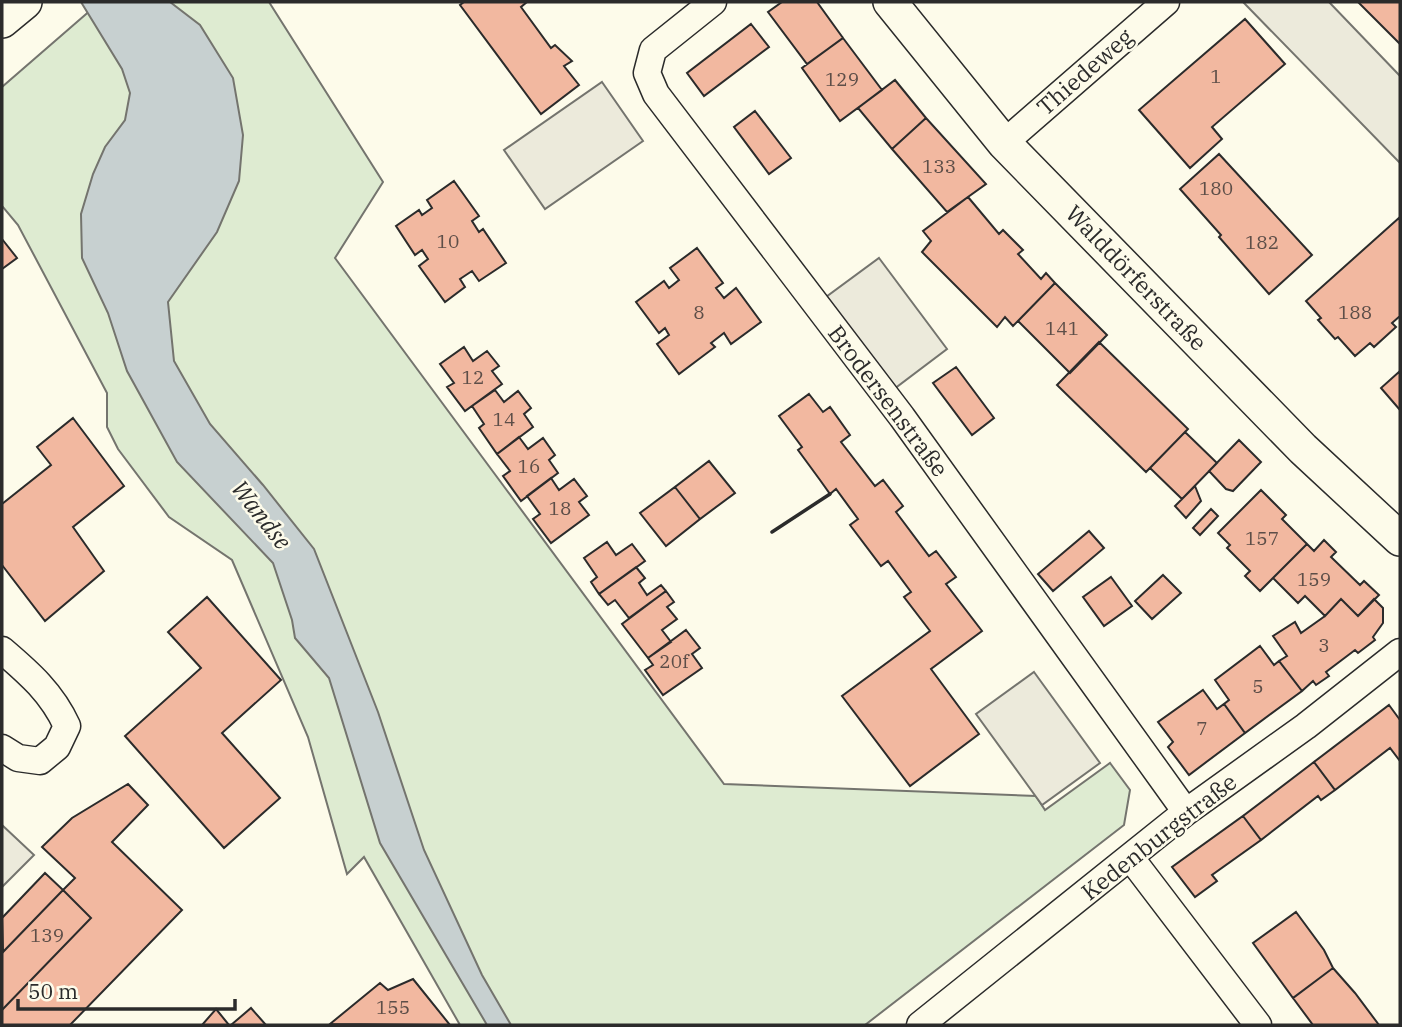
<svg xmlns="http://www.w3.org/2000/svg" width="1402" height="1027" font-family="'IBM Plex Serif',serif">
	<rect width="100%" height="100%" fill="#fdfbea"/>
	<path fill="#deebd1" stroke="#74746e" stroke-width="2" d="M100,2H269L383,182L335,258L724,784L1036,796L1045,810L1110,763L1130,790L1124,825L865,1025H460L364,857L347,874L308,737L232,560L169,517L118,449L107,427V393L18,225L2,206V87Z"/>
	<path fill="#eceadb" stroke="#74746e" stroke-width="2" d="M1243,2H1329L1400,76V163Z
		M602,82L643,141L545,209L504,150Z
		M879,258L947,349L894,389L826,297Z
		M1034,672L1100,763L1042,805L976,714Z
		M2,825L34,855L2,887Z"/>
	<path fill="#c7d0d0" stroke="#74746e" stroke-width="2" d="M81,2H170L200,25L233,78L243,135L239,181L217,232L168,302L174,361L210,424L263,485L314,549L378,712L424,850L482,975L511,1025H487L380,843L329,678L295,638L292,620L273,563L177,462L127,371L108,313L82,258L81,214L93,174L105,147L125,120L130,93L122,69Z"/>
	<path fill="#f2b8a0" stroke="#2b2b2b" stroke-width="2" d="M464,2H527L521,7L551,48L555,45L572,61L564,66L579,85L541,114L460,5Z
		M782,2H817L843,38L807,64L768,12Z
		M1358,2H1400V44Z
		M1245,19L1285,64L1212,127L1222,139L1190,168L1139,110Z
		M751,24L769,47L704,96L687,73Z
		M843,38L882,90L840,121L802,68Z
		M895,80L926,118L892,149L858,108Z
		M755,111L791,158L769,174L734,127Z
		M926,118L986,184L947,212L892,149Z
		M1219,154L1312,255L1269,294L1219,237L1221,235L1180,189Z
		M454,181L479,216L472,221L479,232L483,229L506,263L479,281L472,271L460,279L465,287L445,302L419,266L428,259L422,250L415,255L396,226L419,210L422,215L432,208L427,200Z
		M968,197L999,234L1003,230L1023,250L1018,254L1041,279L1046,273L1055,283L1013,326L1005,317L997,327L922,252L931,241L923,231Z
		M1400,217V316L1392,323L1396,327L1374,347L1370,343L1355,356L1338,337L1335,339L1318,320L1321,318L1306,301Z
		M2,239L17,258L2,269Z
		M697,248L723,283L716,288L724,298L736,288L761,322L731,344L724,333L711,343L715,347L679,374L657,344L669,335L665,328L659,333L636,302L664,281L669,288L679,280L670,268Z
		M1055,283L1107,335L1070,373L1018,321Z
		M1099,342L1188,429L1146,472L1057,385Z
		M464,347L473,361L487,351L499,366L492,371L502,384L465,411L447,387L454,383L440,364Z
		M956,367L994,418L972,435L933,383Z
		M1400,371V410L1381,388Z
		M495,390L504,402L518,391L531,408L524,414L533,427L497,454L479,428L484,424L472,406Z
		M809,394L823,412L830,407L850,435L841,442L875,486L883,480L903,506L896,512L929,556L936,551L956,577L946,584L982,631L931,669L979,734L910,786L842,696L930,631L904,597L911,592L888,561L881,566L850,525L858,519L836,489L830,494L820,480L798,450L802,447L779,416Z
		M73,418L124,486L73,527L104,571L45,621L2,565V504L51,465L37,447Z
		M1185,432L1217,463L1182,499L1150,468Z
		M519,437L528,449L543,438L555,455L549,460L558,473L521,501L503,476L510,471L497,454Z
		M1239,440L1261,462L1233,491L1226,489L1209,471Z
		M709,461L735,493L700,519L675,487Z
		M551,478L559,490L574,479L587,496L579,502L589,515L551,543L533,519L540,514L527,496Z
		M1195,486L1201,501L1186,518L1175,506Z
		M675,487L700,519L666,546L640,513Z
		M1261,490L1286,515L1282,519L1307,544L1260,591L1245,576L1250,571L1227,548L1230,545L1218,533Z
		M1211,509L1218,516L1200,535L1193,528Z
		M1089,531L1104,548L1053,591L1038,574Z
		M1324,540L1336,552L1331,557L1360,585L1364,581L1379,595L1358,616L1341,599L1325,616L1305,596L1298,603L1273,578L1307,544L1314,551Z
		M607,542L616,555L632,544L645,561L599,594L591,582L597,577L584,558Z
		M636,567L645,578L639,583L647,595L661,585L666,591L629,618L615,600L608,605L599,594Z
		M1163,575L1181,593L1152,619L1135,601Z
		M1111,577L1132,606L1104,626L1083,597Z
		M666,591L674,602L667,607L677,619L662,630L671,642L648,658L622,624Z
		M207,597L281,680L222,733L280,798L224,848L125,736L201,668L168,632Z
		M1341,599L1358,616L1374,599L1383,608V623L1373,637L1375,640L1358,653L1355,650L1326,672L1329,676L1316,685L1313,681L1302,691L1279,661L1287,656L1273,636L1295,622L1301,633L1325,616Z
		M686,630L700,648L692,654L702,668L663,695L645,670L653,665L648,658Z
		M1260,646L1274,665L1279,661L1302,691L1245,733L1224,704L1229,700L1215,680Z
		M1203,690L1217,709L1224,704L1245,733L1189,775L1168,747L1173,742L1158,722Z
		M1389,705L1400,720V761L1390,748L1335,790L1314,762Z
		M1314,762L1335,790L1321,800L1318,796L1261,840L1243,816Z
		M128,784L148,805L112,842L182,910L70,1025H2V1010L91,918L63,890L75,878L42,847L72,818Z
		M1243,816L1261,840L1212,875L1217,881L1195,897L1172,867Z
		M45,873L63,890L3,952L2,918Z
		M63,890L91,918L2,1010V953Z
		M1296,912L1324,950L1333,968L1293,998L1253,943Z
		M1333,968L1355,993L1379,1025H1313L1293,998Z
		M413,979L450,1025L330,1024L380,983L388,990Z
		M251,1008L266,1025H231Z
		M216,1009L229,1025H202Z"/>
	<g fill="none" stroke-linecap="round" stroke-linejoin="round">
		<g stroke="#2b2b2b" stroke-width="29">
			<path id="minor" d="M713,2L653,50L647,73L656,94L902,417L1186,812
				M1004,143L1166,2
				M2,650C29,673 52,693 67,726L57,747L40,761L18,758L2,748
				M1130,857L1258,1025
				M920,1025L1186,812L1306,726L1400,652"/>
		</g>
		<g stroke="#2b2b2b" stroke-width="36">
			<path id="tertiary" d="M890,2L1004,143L1303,449L1400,539
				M2,21L25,2"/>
		</g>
		<use href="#minor" stroke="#fdfbea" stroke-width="26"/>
		<use href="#tertiary" stroke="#fdfbea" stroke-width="33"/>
		<path stroke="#2b2b2b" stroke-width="3.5" d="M772,532L830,494"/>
	</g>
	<g text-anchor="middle" stroke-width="5" stroke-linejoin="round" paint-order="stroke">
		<g font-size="19" fill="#5d4e48">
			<text x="1216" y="83">1</text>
			<text x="842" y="86">129</text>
			<text x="939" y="173">133</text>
			<text x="1216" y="195">180</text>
			<text x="448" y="248">10</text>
			<text x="1262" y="249">182</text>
			<text x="699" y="319">8</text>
			<text x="1355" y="319">188</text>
			<text x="1062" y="335">141</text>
			<text x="473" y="384">12</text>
			<text x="504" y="426">14</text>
			<text x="529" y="473">16</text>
			<text x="560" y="515">18</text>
			<text x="1262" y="545">157</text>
			<text x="1314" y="586">159</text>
			<text x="1324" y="652">3</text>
			<text x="674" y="668">20f</text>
			<text x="1258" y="693">5</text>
			<text x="1202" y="735">7</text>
			<text x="47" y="942">139</text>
			<text x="393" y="1014">155</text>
		</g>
		<g font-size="23" fill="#2b2b2b" stroke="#fdfbea">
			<text transform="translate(1085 72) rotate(-41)" y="8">Thiedeweg</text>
			<text transform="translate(1136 278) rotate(46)" y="8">Walddörferstraße</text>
			<text transform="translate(888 401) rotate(53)" y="8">Brodersenstraße</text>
			<text transform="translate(1159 837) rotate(-38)" y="8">Kedenburgstraße</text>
		</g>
		<g font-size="24" font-style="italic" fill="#2b2b2b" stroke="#fdfbea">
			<text transform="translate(261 515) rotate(52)" y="8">Wandse</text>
		</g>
	</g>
	<rect width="1402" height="1027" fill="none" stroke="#2b2b2b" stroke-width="7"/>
	<path d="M18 999v10h217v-10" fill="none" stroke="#2b2b2b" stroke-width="3.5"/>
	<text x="28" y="999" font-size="21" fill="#2b2b2b" stroke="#fdfbea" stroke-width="5" paint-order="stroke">50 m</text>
</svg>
